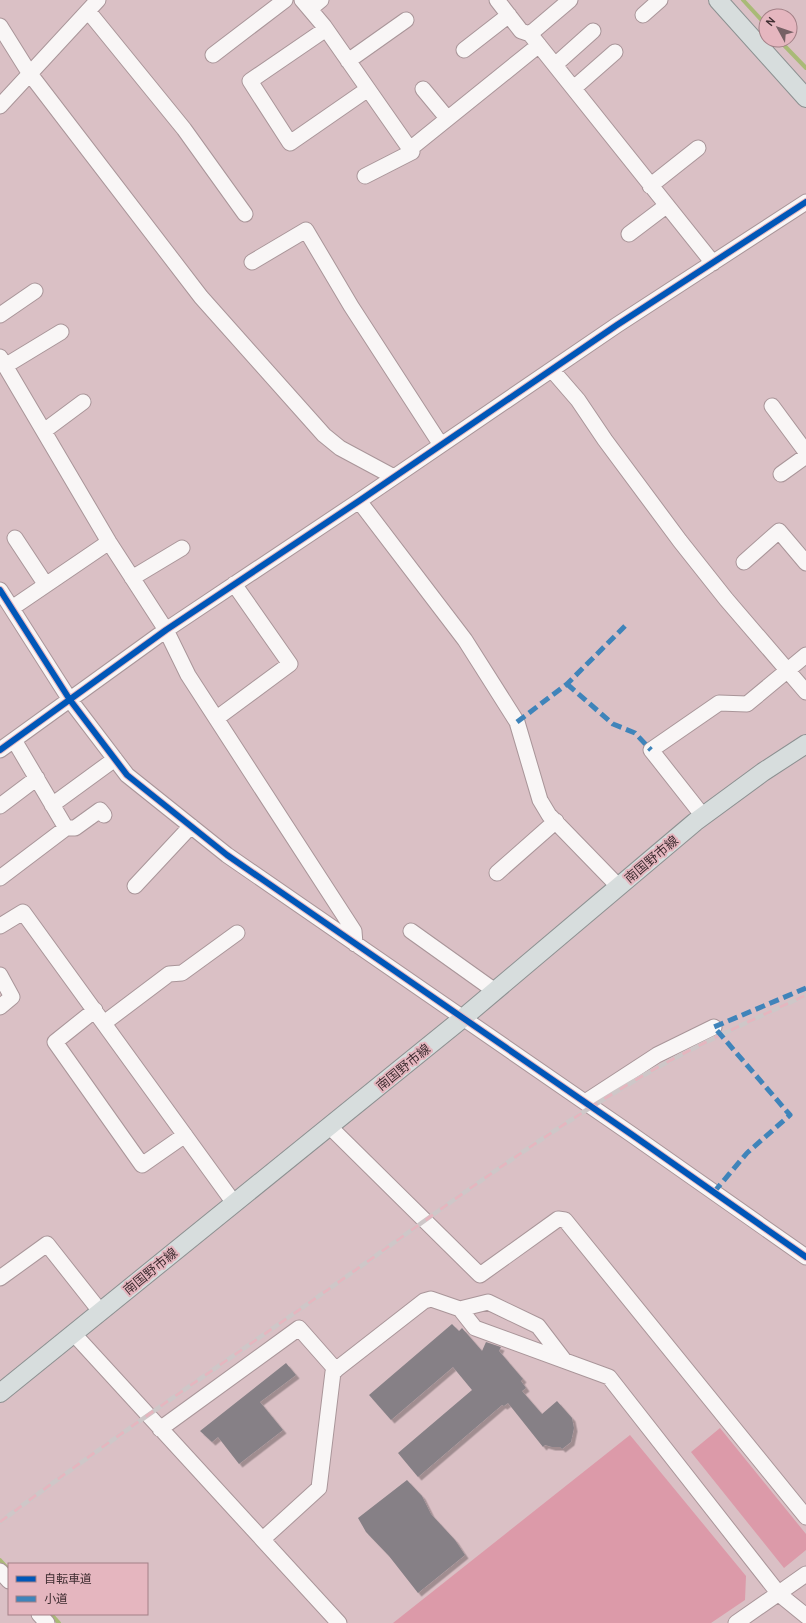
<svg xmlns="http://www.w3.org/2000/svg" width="806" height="1623" font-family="Cabin,'Noto Sans JP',sans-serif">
	<defs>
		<filter id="shadow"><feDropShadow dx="3.5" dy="3.5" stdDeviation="0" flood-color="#0004"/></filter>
	</defs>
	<rect width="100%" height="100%" fill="#dac0c5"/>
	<path fill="#dc9aa9" d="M720,1428L806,1534V1550L784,1568L691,1452Z
		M630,1435L746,1576L745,1600L711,1623H393Z"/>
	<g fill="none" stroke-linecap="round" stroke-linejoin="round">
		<path stroke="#a9ba77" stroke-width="4" d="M743,0L766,25
			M779,40L806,68
			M0,1560L9,1570
			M51,1614L59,1623"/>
	</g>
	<path fill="#868086" filter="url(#shadow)" d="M452,1324L459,1331L462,1328L482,1351L486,1342L501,1347L499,1351L523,1379L521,1381L526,1388L522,1391L542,1414L557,1401L572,1418L574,1428L571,1442L562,1449L560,1447H552L545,1445L543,1447L508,1403L504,1406L502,1405L418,1477L398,1453L472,1390L453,1367L391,1420L369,1395Z
		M286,1363L296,1375L260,1402L283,1430L239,1464L218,1437L212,1442L200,1431Z
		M407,1480L422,1496L431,1514L455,1540L465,1555L418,1593L389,1556L366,1532L358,1518Z"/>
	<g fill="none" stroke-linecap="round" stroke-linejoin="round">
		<g stroke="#a99599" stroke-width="17">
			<path id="minor" d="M302,0L324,26L412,152L365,176
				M497,0L521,31L530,34
				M570,0L530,34L713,263
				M310,9L321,0
				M88,11L184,129L245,214
				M643,15L660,0
				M0,26L30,74L201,297L324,435L340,448L394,477
				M326,29L250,81L290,143L368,89
				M464,50L509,15
				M213,55L285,0
				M348,61L406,20
				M555,65L593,31
				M574,88L615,52
				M423,89L447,118
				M0,106L98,0
				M410,149L539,45
				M650,186L698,148
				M629,234L666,206
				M252,262L306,230L351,306L441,445
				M0,315L35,291
				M0,357L109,542L166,630L188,675L354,931L355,944
				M5,366L61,332
				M552,370L578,400L605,440L680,541L726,599L806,692
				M772,406L806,452
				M44,431L83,402
				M781,474L806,456
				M359,501L465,640L517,722L540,800L549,815L619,887
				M15,538L46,585
				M744,562L779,531L806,563
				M132,578L182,548
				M0,590L70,700L127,775L227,855L631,1134L806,1257
				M12,608L109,542
				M217,718L290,664L234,584
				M0,750L166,630L359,501L617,325L806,202
				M52,805L115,759
				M0,806L37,778
				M703,816L651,750L719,703L747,704L806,655
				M66,828H75L100,810L104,815
				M497,873L556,821
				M0,878L66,828L14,740
				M135,886L191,826
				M0,926L23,912L234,1203
				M411,931L495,991
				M0,975L12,997L0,1007
				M95,1010L55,1042L142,1165L185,1135
				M104,1023L169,974L182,973L237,933
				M585,1102L657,1055L714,1027
				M330,1127L480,1275L558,1219L565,1220L806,1517
				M0,1278L47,1244L100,1311
				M460,1309L488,1302L538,1326L564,1360
				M73,1333L339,1623
				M160,1429L299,1328L336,1370
				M263,1539L319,1488L333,1372L424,1301L431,1299L460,1309L475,1328L609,1377L779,1594L806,1616
				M0,1571L9,1581
				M39,1614L47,1623
				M736,1623L806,1574"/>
		</g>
		<g stroke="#8c9091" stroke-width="20">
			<path id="major" d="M718,0L806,98
				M0,1393L463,1018L695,822L763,772L806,744"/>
		</g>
		<use href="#minor" stroke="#f9f6f6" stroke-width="15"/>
		<use href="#major" stroke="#d7dddd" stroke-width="18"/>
		<g stroke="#cec7c8" stroke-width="4.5">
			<path id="rail" d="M0,1522C103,1444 211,1372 316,1298C419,1226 521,1148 629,1084C685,1050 746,1023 806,995"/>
		</g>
		<use href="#rail" stroke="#e5b6bf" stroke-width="3" stroke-dasharray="9" stroke-linecap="butt"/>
		<path stroke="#3f84ba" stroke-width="5" stroke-dasharray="10 5" stroke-linecap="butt" d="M567,684L613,724L635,733L651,750
			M517,722L567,684L625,626
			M714,1192L747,1153L790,1115L714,1027L806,988"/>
		<g stroke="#e5b6bf" stroke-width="8">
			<path id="cycleway" d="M0,590L70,700L127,775L227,855L631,1134L806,1257
				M0,750L166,630L359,501L617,325L806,202"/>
		</g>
		<use href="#cycleway" stroke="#0057b8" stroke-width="6"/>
	</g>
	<g text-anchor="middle" stroke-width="4" stroke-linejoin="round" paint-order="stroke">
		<g font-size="13" fill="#402e32" stroke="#e5b6bf">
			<text transform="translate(651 859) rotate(-40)" y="5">南国野市線</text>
			<text transform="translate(403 1067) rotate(-39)" y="5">南国野市線</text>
			<text transform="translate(150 1271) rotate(-39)" y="5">南国野市線</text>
		</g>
	</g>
	<rect x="8" y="1563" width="140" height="52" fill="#e5b6bf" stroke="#a38087"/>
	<rect x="16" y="1576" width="20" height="6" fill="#0057b8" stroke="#a38087"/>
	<text x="44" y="1583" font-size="12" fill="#402e32">自転車道</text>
	<rect x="16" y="1596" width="20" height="6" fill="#3f84ba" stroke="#a38087"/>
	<text x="44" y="1603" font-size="12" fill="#402e32">小道</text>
	<g transform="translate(778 28) rotate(310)"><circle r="19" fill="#e5b6bf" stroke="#a38087"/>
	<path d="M0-3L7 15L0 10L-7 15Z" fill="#766165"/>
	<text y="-6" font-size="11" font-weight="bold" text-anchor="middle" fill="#402e32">N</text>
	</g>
</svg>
